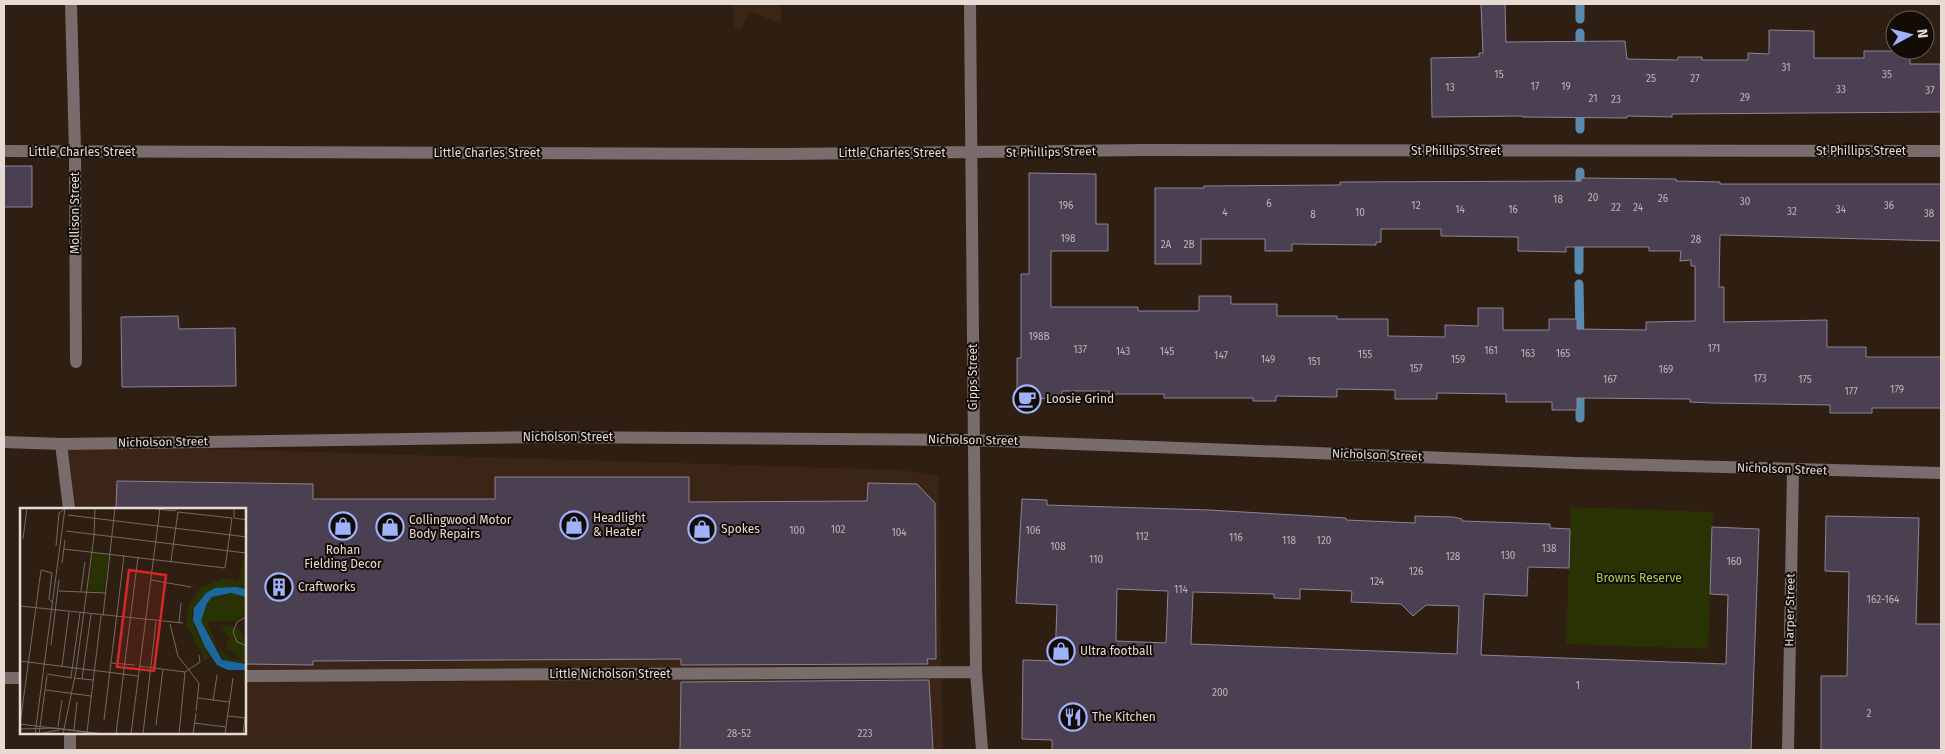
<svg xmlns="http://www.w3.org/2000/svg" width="1945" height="754" font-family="'Fira Sans',sans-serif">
	<rect width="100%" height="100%" fill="#2f1f13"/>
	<path fill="#3b2516" d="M734,4H781V24L749,11L742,29H734Z
		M61,444L901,470L938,476L943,750H70V733H245V509H69Z"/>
	<path fill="#283202" d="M1571,507L1713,512L1708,649L1566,644Z"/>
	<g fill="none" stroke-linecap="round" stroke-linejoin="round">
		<path stroke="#588aaf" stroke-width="9" d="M1580,4V19
			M1580,53V33
			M1580,129V106
			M1580,192V172
			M1579,270V235
			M1579,284L1580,339
			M1580,387V418"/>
	</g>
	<path fill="#4a4052" stroke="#8d8397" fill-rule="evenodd" d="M1481,4H1505L1506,42L1625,41L1627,59L1678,60V57H1702V60H1748V53L1769,54V30L1814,31V58H1864V51H1910V64H1940L1941,112L1672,114V117L1627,116V118L1522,117V116L1432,117L1431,58L1479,57V53H1483Z
		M4,166H32V207H4Z
		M1029,173L1096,174V224H1108V251H1051V307H1138V311H1199V296H1231V304H1277V316H1337V319H1388V336L1445,337V325L1478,326V308H1503V330H1549V319H1577V329L1646,330V322L1695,321V266H1691V260L1680,261L1681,251H1649V247H1566V252L1518,251V237L1441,236V229H1381V242H1376V245L1292,244V251H1265V239H1201V264H1155V188H1204V186L1340,185V182L1581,181V178L1676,179V181L1720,182V184H1941V241L1720,235L1719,287H1724V322L1827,320V347H1866V357H1941V408H1872V413H1830V405L1712,403L1690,402V399L1577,398V410H1552V402H1506V394L1437,393V399H1395V390L1337,389V397L1276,396V401H1253V398H1164V394H1109V391H1062V399L1017,398V358H1021V274H1029Z
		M178,316L179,329L235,328L236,386L122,387L121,317Z
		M495,477H689V502L867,501L868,483L917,484L935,503L936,659H927L928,664L681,665V659L313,661V665L245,664V509H116L117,481L313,484V499H495Z
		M1022,499L1047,500V505L1209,510L1346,518V520L1415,523V516L1453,517L1462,519V521L1550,524V528L1570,529L1569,568L1528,567L1527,596L1484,594L1481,655L1726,664L1728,595L1710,594L1712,527L1759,529L1751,750H1052V740L1022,739L1023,660L1055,661L1057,605L1016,603ZM1117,589L1168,591L1166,643L1116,641ZM1300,589L1352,591L1351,602L1401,604L1413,616L1426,605L1459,606L1457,654L1191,644L1193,592L1274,594V598L1300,599Z
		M1826,516L1919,518L1916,624H1941V750H1821V676H1847L1849,572L1825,571Z
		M929,680L933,750H680L681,682Z"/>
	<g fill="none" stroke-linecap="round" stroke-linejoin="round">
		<path stroke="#786c6d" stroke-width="12" d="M71,4L75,152L76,362
			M970,4L976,672L982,750
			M4,151L784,154L1145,150L1941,151
			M4,442L61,444L546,437L973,440L1575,463L1941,473
			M61,444L69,509
			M245,676L976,672
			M4,678H21
			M70,750V733
			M1788,750L1793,469"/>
	</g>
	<defs>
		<g id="cafe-ring" transform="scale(1.4375)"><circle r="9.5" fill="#120b06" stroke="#9fb3fd" stroke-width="1.5"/><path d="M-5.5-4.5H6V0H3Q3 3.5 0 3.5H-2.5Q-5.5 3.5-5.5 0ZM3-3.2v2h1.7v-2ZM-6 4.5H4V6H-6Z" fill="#9fb3fd"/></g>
		<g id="shop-ring" transform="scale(1.4375)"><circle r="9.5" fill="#120b06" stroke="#9fb3fd" stroke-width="1.5"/><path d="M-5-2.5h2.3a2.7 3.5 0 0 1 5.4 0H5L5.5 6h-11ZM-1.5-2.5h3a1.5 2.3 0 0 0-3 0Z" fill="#9fb3fd"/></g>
		<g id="building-ring" transform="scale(1.4375)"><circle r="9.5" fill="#120b06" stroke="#9fb3fd" stroke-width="1.5"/><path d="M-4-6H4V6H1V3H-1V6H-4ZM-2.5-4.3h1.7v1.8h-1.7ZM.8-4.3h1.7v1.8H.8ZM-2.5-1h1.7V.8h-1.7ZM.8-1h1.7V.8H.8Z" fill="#9fb3fd"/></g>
		<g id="restaurant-ring" transform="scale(1.4375)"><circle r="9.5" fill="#120b06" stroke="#9fb3fd" stroke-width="1.5"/><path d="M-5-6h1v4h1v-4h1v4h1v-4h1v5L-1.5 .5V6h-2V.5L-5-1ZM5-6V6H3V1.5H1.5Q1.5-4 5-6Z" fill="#9fb3fd"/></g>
	</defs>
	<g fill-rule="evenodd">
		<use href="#cafe-ring" x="1027" y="399"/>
		<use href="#shop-ring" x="574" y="525"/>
		<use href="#shop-ring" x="343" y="526"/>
		<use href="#shop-ring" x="390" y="527"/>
		<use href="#shop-ring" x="702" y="529"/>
		<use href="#building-ring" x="279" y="587"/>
		<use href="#shop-ring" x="1061" y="651"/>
		<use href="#restaurant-ring" x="1073" y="717"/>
	</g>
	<g text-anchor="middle" stroke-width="4" stroke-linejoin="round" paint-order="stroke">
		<g font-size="10" fill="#bfb4b3">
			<text x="1786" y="71">31</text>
			<text x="1499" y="78">15</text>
			<text x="1887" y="78">35</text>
			<text x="1651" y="82">25</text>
			<text x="1695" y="82">27</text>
			<text x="1535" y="90">17</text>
			<text x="1566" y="90">19</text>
			<text x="1450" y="91">13</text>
			<text x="1841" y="93">33</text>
			<text x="1930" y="94">37</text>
			<text x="1745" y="101">29</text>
			<text x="1593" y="102">21</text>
			<text x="1616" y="103">23</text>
			<text x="1593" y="201">20</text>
			<text x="1663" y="202">26</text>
			<text x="1558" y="203">18</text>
			<text x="1745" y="205">30</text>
			<text x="1269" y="207">6</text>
			<text x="1066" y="209">196</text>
			<text x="1416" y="209">12</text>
			<text x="1889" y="209">36</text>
			<text x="1616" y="211">22</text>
			<text x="1638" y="211">24</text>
			<text x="1460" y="213">14</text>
			<text x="1513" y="213">16</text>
			<text x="1841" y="213">34</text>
			<text x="1792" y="215">32</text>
			<text x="1225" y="216">4</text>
			<text x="1360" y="216">10</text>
			<text x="1929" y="217">38</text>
			<text x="1313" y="218">8</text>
			<text x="1068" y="242">198</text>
			<text x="1696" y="243">28</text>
			<text x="1166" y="248">2A</text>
			<text x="1189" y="248">2B</text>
			<text x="1039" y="340">198B</text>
			<text x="1714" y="352">171</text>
			<text x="1080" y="353">137</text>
			<text x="1491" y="354">161</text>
			<text x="1123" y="355">143</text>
			<text x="1167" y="355">145</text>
			<text x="1528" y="357">163</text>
			<text x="1563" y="357">165</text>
			<text x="1365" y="358">155</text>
			<text x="1221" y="359">147</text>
			<text x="1268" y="363">149</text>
			<text x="1458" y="363">159</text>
			<text x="1314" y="365">151</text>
			<text x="1416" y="372">157</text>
			<text x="1666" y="373">169</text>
			<text x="1760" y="382">173</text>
			<text x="1610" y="383">167</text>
			<text x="1805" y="383">175</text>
			<text x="1897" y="393">179</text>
			<text x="1851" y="395">177</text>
			<text x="838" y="533">102</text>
			<text x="797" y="534">100</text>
			<text x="1033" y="534">106</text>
			<text x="899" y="536">104</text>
			<text x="1142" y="540">112</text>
			<text x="1236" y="541">116</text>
			<text x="1289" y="544">118</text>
			<text x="1324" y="544">120</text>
			<text x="1058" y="550">108</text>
			<text x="1549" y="552">138</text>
			<text x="1508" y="559">130</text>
			<text x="1453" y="560">128</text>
			<text x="1096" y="563">110</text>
			<text x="1734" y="565">160</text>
			<text x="1416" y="575">126</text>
			<text x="1377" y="585">124</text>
			<text x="1181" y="593">114</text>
			<text x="1883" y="603">162-164</text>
			<text x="1578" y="689">1</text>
			<text x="1220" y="696">200</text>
			<text x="1869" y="717">2</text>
			<text x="739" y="737">28-52</text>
			<text x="865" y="737">223</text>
		</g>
		<g font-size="12" fill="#e6dad3" stroke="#120b06">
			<text x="1456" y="155">St Phillips Street</text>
			<text x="1861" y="155">St Phillips Street</text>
			<text x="82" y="156">Little Charles Street</text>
			<text transform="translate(1051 152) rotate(-1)" y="4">St Phillips Street</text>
			<text x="487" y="157">Little Charles Street</text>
			<text x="892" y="157">Little Charles Street</text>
			<text transform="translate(75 213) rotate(-90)" y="4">Mollison Street</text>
			<text transform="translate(973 377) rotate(-90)" y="4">Gipps Street</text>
			<text x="568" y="441">Nicholson Street</text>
			<text transform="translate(973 440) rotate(1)" y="4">Nicholson Street</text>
			<text transform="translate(163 442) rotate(-1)" y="4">Nicholson Street</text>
			<text transform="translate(1377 455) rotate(2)" y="4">Nicholson Street</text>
			<text transform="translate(1782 469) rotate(2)" y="4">Nicholson Street</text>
			<text transform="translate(1790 610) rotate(-89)" y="4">Harper Street</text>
			<text x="610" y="678">Little Nicholson Street</text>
		</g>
		<g font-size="12" fill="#e6dad3" stroke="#120b06" text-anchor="start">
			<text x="1046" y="403">Loosie Grind</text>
			<text x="593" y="522">Headlight<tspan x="593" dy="14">&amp; Heater</tspan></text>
			<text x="409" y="524">Collingwood Motor<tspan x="409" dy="14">Body Repairs</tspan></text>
			<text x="721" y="533">Spokes</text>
			<text x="343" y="554" text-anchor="middle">Rohan<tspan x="343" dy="14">Fielding Decor</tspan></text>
			<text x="298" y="591">Craftworks</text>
			<text x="1080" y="655">Ultra football</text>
			<text x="1092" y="721">The Kitchen</text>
		</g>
		<g font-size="12" fill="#b1cd5b" stroke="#120b06">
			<text x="1639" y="582">Browns Reserve</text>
		</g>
	</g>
	<g transform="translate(20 508)">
		<rect width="226" height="226" fill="#2f1f13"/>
		<path d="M73,45L89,47L84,84L68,82ZM224,50L226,51V81L216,79L182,89L172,105L174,119L190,148L185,153L167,117L168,98L180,80L204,70L218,73ZM212,85L226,89V104L216,113H189L188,118L198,139L211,152L221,151L206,140L209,130L201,117L219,120L226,134V155L205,153L181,113L187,95L192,89Z" fill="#283202"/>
		<path d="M216,79L226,81V89L211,85L192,89L187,95L181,113L202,152L226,156V162H208L197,157L185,139L173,112L174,100L186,85L195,80Z" fill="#1b68a0"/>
		<path fill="none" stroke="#786a60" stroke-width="1" d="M129,0L155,3L157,0M214,0V10L227,12M48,7L227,29M46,23L226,45M3,31L7,0M36,38L39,5L45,1M44,41L205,60L212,10L158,4L151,53M42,55L45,32M131,72L171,79M39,83L86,85M61,83L65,54M0,98L163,115M97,106L104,47M83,108L95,0M227,108L217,114L213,124L217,134L227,138M159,115L161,95M150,116L158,148L179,175L176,203M31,137L39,72M0,153L118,168M91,155L115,157M42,158L49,104M119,158L165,164L180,154L179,147M27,166L52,170M51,169L60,105M54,170L73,172M62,171L71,106M26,182L71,188M178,190L209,194M193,193L197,167M208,208L227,210M84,212L97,105M174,215L206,219M0,216L21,62L32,65L29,91L32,94M0,216L80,226M136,217L143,161M38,219L42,192M0,221L35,220L84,226M54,222L57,194M67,224L81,108M15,226L45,0M17,226L39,222M19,226L27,168M43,226L56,163L74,28L75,0M96,226L118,49M111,226L140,0M123,226L136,114M159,226L165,164M173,226L176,205M205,226L213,170M223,226L225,210"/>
		<path fill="#d62828" fill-opacity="0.15" stroke="#d62828" stroke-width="2.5" d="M109,62L146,67L134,163L97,159Z"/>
		<rect width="226" height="226" fill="none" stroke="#e6dad3" stroke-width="2.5"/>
	</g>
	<rect width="1945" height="754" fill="none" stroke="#e6dad3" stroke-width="10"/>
	<g transform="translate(1910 35) rotate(83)"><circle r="24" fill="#120b06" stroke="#675e58"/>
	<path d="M0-4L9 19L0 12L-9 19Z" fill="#9fb3fd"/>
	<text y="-8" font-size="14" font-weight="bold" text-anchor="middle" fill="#e6dad3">N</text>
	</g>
</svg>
